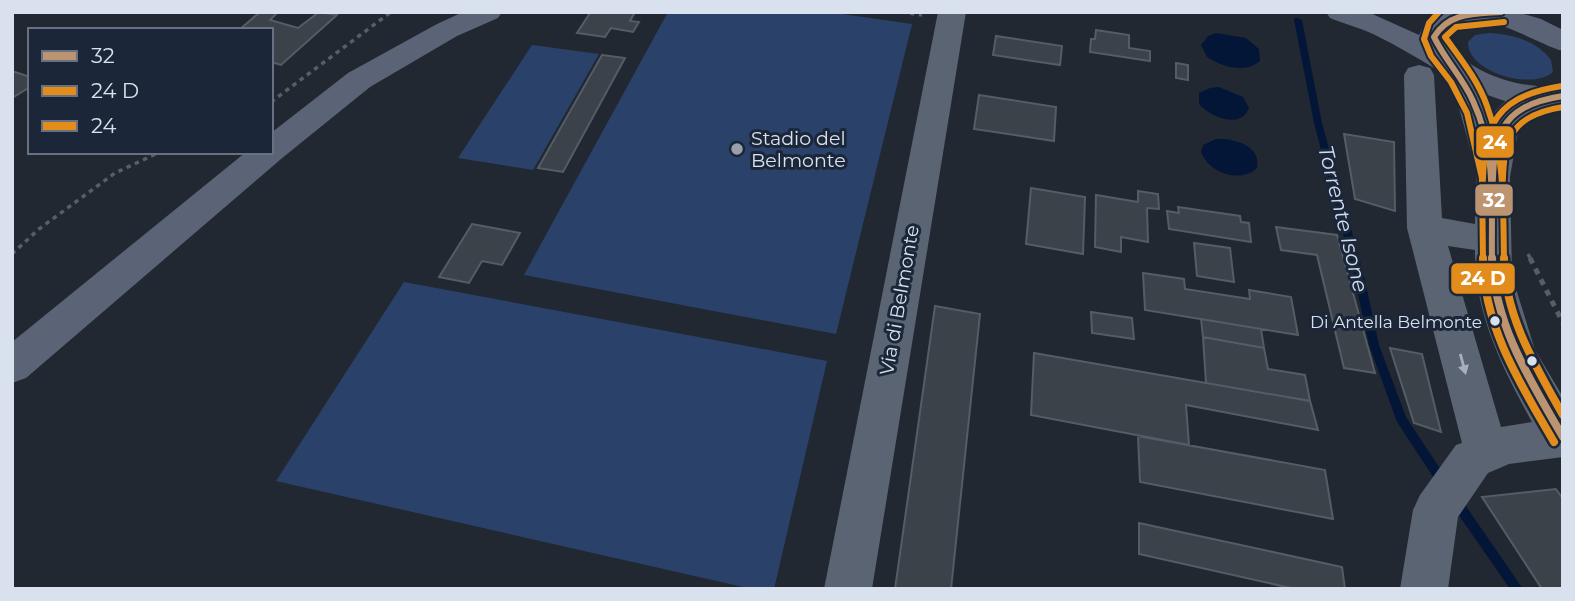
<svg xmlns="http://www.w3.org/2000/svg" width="1575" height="601" font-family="Montserrat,sans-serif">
	<rect width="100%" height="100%" fill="#222832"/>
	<path fill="#2a4269" d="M668,12H828L912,24L836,334L524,275Z
		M1489,33C1512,34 1537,41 1551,60L1553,72C1532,91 1467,72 1468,42L1475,35Z
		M532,45L599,54L533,170L458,158Z
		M404,282L827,361L774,589H752L276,481Z"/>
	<path fill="#041637" d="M1216,33L1246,38L1259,49L1260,61C1244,74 1223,67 1207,57L1201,45L1208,36Z
		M1219,87L1243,97L1249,108C1241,130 1210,117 1199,104V93L1210,88Z
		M1216,139C1233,138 1262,145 1257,168C1241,184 1207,173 1201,151L1203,145Z"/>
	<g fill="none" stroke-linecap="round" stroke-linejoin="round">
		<path fill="#041637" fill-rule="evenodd" d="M1295,18H1298L1302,20L1322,123L1364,276L1379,345L1406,417L1449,482L1447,486L1443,487L1439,486L1397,422L1369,345L1354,276L1314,123L1294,20Z
			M1455,495L1459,496L1523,589H1510L1451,504L1449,500L1451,496Z"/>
	</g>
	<path fill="#3c424a" stroke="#565c65" stroke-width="2" d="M260,12H278L270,20L298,28L319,12L337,15L281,65L271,62V30H239Z
		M599,12H635L630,21L639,22L633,32L611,28L605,37L577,33L590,13Z
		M1096,30L1129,35V48L1150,51V61L1090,52L1091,39H1095Z
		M996,36L1062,46L1060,65L993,55Z
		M602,55L625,58L563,172L538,168Z
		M1176,63L1188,65V80L1176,78Z
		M12,71L30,77V87L12,98Z
		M979,95L1056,107L1054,141L974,129Z
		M1344,134L1394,142L1395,211L1355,199Z
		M1031,188L1085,197L1083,254L1026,244Z
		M1138,191L1158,194L1159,209L1147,208L1148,242L1121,237V252L1095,247L1096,195L1138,202Z
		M1178,207L1240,216L1241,222L1249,223L1251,242L1169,229L1167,211L1179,213Z
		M472,224L520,233L502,265L482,261L469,283L439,277Z
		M1276,227L1337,235L1375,373L1344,368L1317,255L1281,250Z
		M1194,243L1230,248L1234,282L1197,276Z
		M1143,273L1184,279L1185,289L1250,299L1249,290L1291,297L1298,335L1145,310Z
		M935,306L980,314L951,589H895Z
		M1091,312L1132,318L1134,339L1092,333Z
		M1201,319L1261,329L1264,348L1203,337Z
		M1203,337L1264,348L1268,369L1305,375L1310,401L1206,383Z
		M1390,348L1422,354L1441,432L1414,423Z
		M1034,353L1310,401L1318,430L1186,405L1189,445L1031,415Z
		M1138,436L1325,470L1333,519L1140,482Z
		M1556,489L1563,499V589H1542L1482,497Z
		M1139,523L1342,567L1345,589H1295L1139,554Z"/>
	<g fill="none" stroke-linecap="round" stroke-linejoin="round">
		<path stroke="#575e69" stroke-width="3.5" stroke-dasharray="4.5 4.5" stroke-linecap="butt" d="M901,12L922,15
			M271,102L391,12
			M12,254L39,229L115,173L160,152
			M1528,254L1531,260"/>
		<path stroke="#575e69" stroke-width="5" stroke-dasharray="6 6" stroke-linecap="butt" d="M1530,258L1563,323"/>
		<path fill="#5b6473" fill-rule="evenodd" d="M938,12H966L872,589H824Z
			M1448,53C1471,59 1487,93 1493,115C1504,97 1530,84 1550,90L1555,97L1550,104L1523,121L1517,137L1510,177L1512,276L1535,350L1563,397V457L1509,464L1488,473L1458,517L1448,589H1400L1413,510L1420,495L1456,445L1462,443L1407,228L1404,75L1408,68L1419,65L1430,68L1434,75L1442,218L1475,224L1477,173L1456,97L1433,62L1437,55ZM1448,246L1475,250C1474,313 1503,369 1532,422L1501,427Z"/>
		<path fill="#5a6476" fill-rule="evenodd" d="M463,12H502L498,18L457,36L370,87L281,159L26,378L12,383V342L246,152H271V133L348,73L437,24Z
			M1326,12H1368L1419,35L1424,25L1441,12H1517L1541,19L1563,30V51C1529,42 1482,2 1449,33L1448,41C1469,76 1526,90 1563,86V106C1491,115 1436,64 1375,35C1361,28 1345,24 1330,18Z"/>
		<g stroke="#1b2739" stroke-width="10">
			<path id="bus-1-far1" d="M1492,204C1494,142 1492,107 1563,96
				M1492,260C1491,205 1497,153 1473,101C1463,78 1445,60 1434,37C1449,12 1475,14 1501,12"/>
		</g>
		<g stroke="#1b2739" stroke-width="13">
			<path id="bus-1" d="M1492,258C1494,324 1531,382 1563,437"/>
		</g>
		<g stroke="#1b2739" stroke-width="10">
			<path id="bus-2-far1" d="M1439,12L1429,23L1424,39L1431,56L1451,82L1467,113L1482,178L1483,260
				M1502,204C1504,150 1500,117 1563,107"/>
		</g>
		<g stroke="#1b2739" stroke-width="13">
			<path id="bus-2" d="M1483,258C1483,326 1521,385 1554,442"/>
		</g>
		<g stroke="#1b2739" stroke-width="10">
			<path id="bus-3-far1" d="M1482,204C1484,135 1484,98 1562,86
				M1504,260C1503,208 1505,155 1487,106C1478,80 1460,58 1445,37L1456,27L1504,22"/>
		</g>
		<g stroke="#1b2739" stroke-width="13">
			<path id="bus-3" d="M1504,258C1504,315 1536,367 1563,415"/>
		</g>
		<use href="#bus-1-far1" stroke="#bc946f" stroke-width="6"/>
		<use href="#bus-1" stroke="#bc946f" stroke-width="8"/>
		<use href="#bus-2-far1" stroke="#e28c1b" stroke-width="6"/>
		<use href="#bus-2" stroke="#e28c1b" stroke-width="8"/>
		<use href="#bus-3-far1" stroke="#e28c1b" stroke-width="6"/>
		<use href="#bus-3" stroke="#e28c1b" stroke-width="8"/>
	</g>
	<defs><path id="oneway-solid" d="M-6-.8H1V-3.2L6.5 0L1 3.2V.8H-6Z" transform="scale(1.75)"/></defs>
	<use fill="#a7afbd" href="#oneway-solid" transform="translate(1463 364) rotate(75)"/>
	<circle fill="#99a0ac" stroke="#1b2739" stroke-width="2.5" cx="737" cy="149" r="7"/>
	<g fill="#d9e1ee" stroke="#1b2739" stroke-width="2.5">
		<circle cx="1495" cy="321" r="6"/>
		<circle cx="1532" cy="361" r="6"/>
	</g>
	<g text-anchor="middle" stroke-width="6" stroke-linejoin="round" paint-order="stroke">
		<g font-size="17" fill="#d9e1ee" stroke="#1b2739" text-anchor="end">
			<text x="1482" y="328">Di Antella Belmonte</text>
		</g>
		<g font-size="19" fill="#d9e1ee" stroke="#1b2739" text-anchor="start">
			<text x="751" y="145">Stadio del<tspan x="751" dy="22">Belmonte</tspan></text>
		</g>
		<g font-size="19" fill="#d9e1ee" stroke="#1b2739">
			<text transform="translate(899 300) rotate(-80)" y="7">Via di Belmonte</text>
		</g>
		<g font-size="21" font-style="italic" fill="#d0ddf1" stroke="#1b2739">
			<text transform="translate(1343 219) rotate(76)" y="7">Torrente Isone</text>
		</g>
	</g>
	<g stroke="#1b2739" stroke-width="2.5">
		<rect x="1475" y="125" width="40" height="34" rx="7" fill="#e28c1b"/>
		<rect x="1474" y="183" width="40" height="34" rx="7" fill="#bc946f"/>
		<rect x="1450" y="262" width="66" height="33" rx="7" fill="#e28c1b"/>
	</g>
	<g font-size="19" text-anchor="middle" font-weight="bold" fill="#fff">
		<text x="1495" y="149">24</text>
		<text x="1494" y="207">32</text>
		<text x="1483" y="285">24 D</text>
	</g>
	<rect width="1575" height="601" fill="none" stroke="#d9e1ee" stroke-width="28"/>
	<rect x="28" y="28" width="245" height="126" fill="#1b2739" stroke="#677181" stroke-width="2"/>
	<rect x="42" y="51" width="35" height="10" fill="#bc946f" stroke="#677181" stroke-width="2"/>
	<text x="91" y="63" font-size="21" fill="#d9e1ee">32</text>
	<rect x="42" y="86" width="35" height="10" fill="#e28c1b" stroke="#677181" stroke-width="2"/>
	<text x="91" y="98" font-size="21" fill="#d9e1ee">24 D</text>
	<rect x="42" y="121" width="35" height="10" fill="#e28c1b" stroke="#677181" stroke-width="2"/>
	<text x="91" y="133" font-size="21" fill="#d9e1ee">24</text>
</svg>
